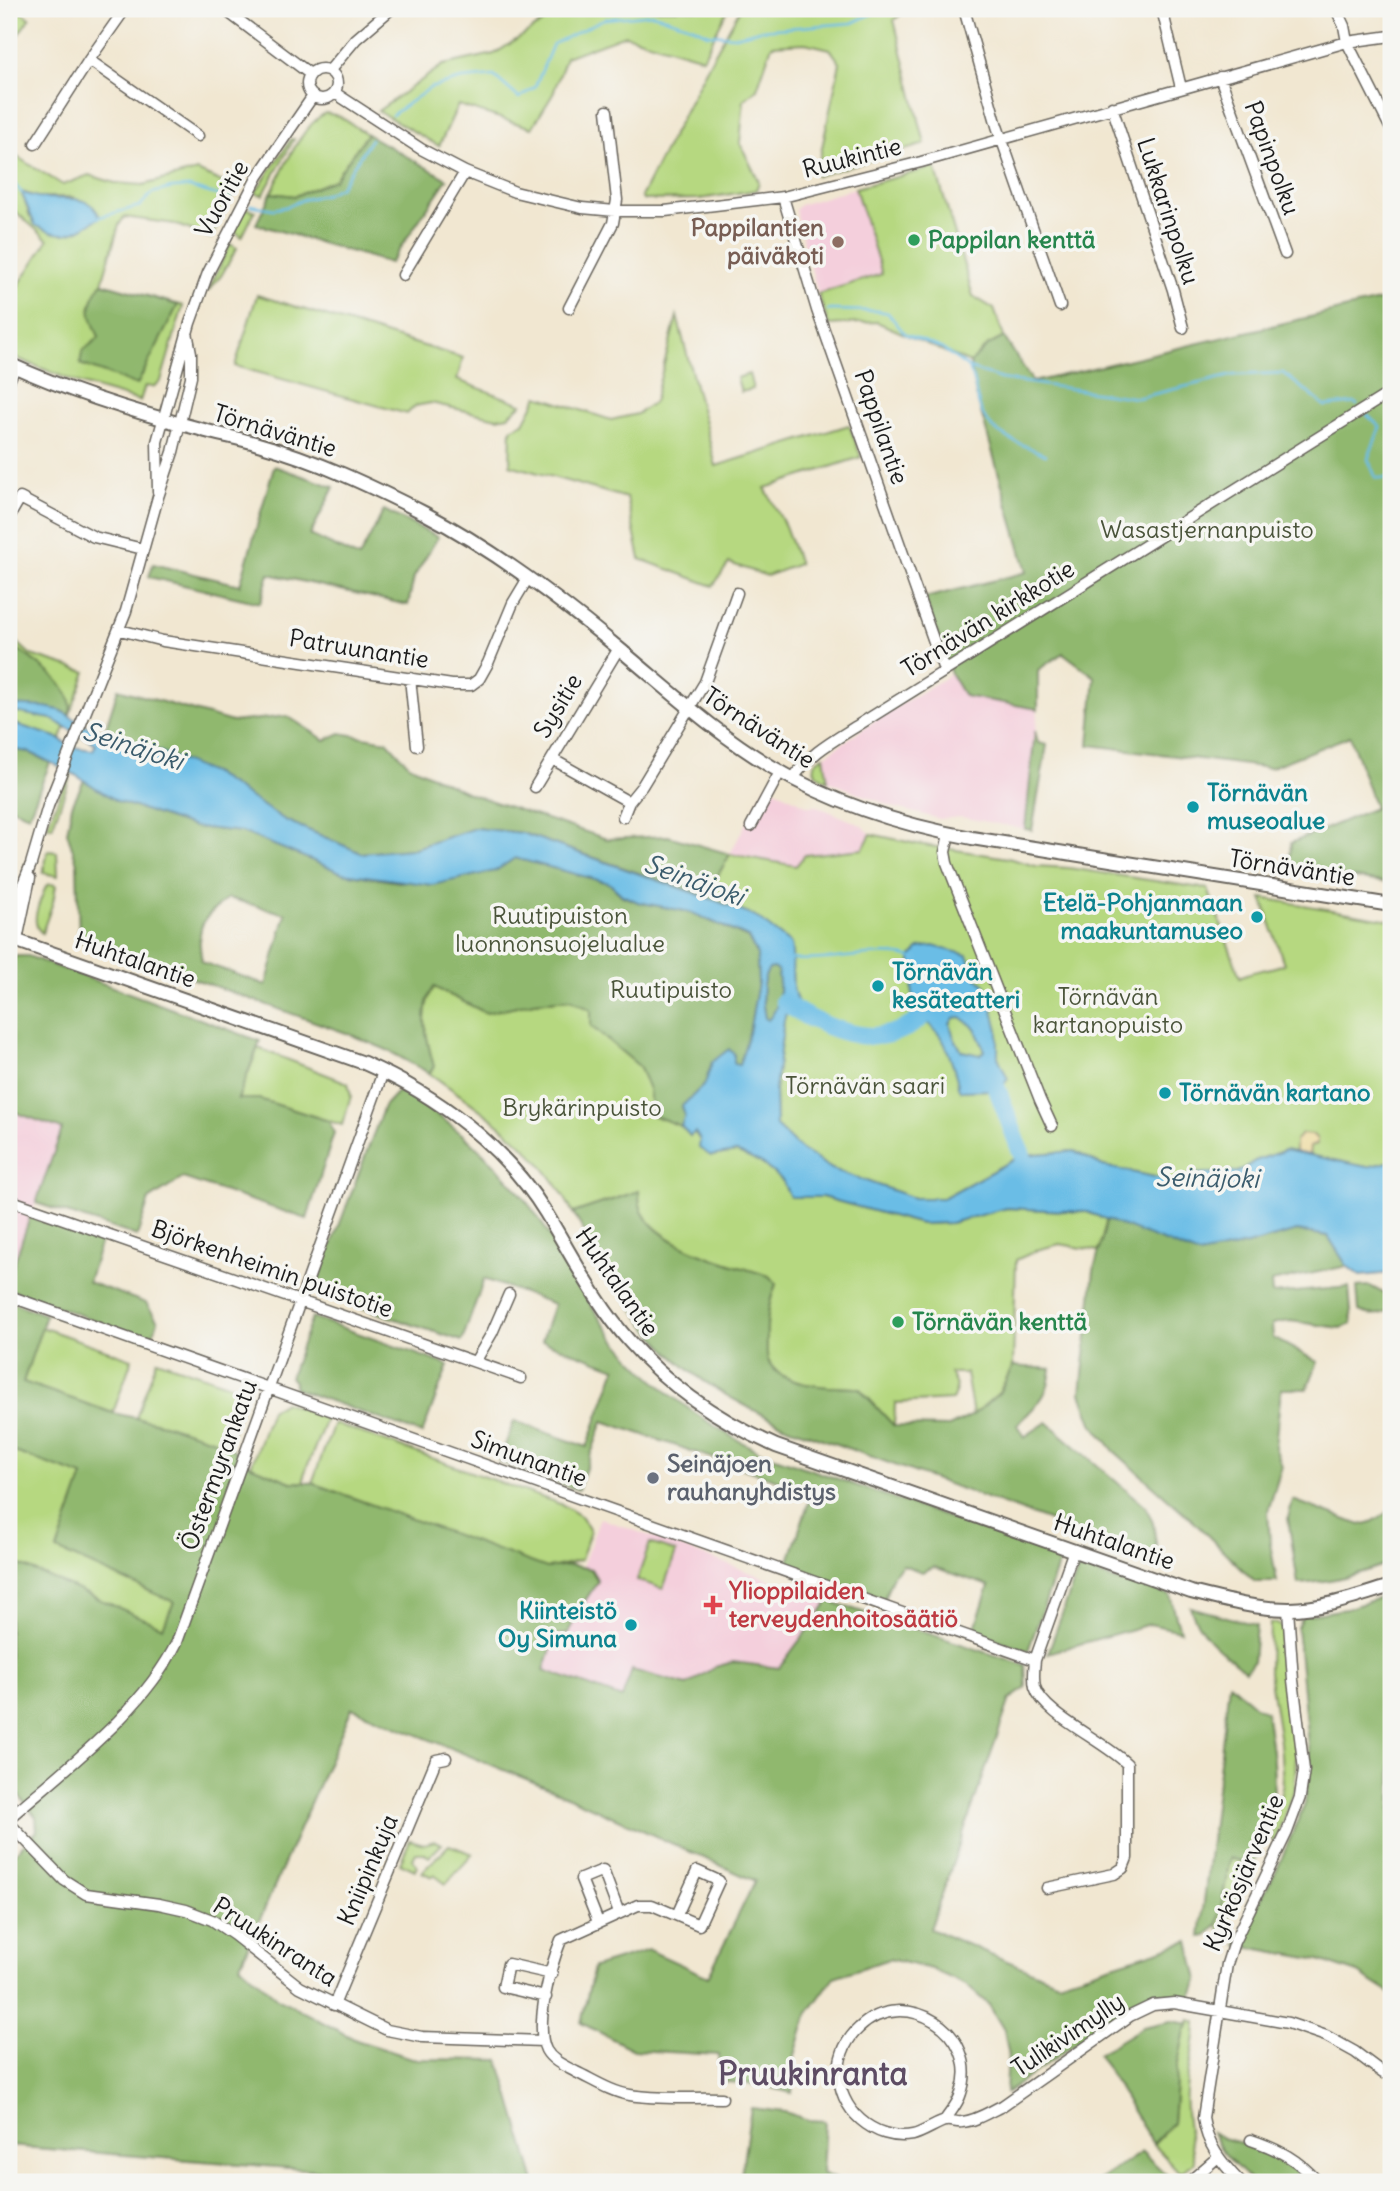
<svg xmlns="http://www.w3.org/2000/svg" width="1400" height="2191" font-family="Delius,sans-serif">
	<rect width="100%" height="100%" fill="#f6f6f2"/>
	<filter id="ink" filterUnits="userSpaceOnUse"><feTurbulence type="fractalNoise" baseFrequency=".0143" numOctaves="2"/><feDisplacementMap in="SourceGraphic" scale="14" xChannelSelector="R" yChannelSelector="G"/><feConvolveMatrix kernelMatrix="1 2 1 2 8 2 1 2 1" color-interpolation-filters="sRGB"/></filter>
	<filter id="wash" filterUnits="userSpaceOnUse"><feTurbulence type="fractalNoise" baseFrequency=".00686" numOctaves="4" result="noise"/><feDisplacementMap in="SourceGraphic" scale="28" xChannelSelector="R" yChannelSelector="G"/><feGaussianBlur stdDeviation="1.57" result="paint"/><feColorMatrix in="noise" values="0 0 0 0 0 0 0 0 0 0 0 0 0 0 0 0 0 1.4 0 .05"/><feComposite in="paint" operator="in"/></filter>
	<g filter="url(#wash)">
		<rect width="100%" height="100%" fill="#f1e7d1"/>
		<path fill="#f4cfdc" d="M855,188L882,274L818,294L795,210L800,205Z
			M951,674L964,696L1038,709L1025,829L961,817L940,819L896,808L828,781L824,756L880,717Z
			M766,785L808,806H817L861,825L871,834L863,849L806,855L796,866L730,854Z
			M9,1110L62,1129L9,1278Z
			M600,1518L829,1601L779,1668L733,1662L715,1667L687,1685L632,1670L623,1698L543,1670L556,1635L568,1634L577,1613L598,1581L591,1569L582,1567Z"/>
		<path fill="#b6d880" stroke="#697a4e" stroke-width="2" fill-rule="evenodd" d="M9,9H16L30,18L9,47Z
			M564,9H719L727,11L703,58L625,35L566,57L553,94L532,128L458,105L439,146L378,111L443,65L494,54Z
			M740,9H908L894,20L925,144L816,176L840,63L830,49L805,43L772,45L757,89L744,100L740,143L759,182L756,190L700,199L643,200L641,197L710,62Z
			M325,113L339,116L367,134L334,180L295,196L271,193C285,167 299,129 325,113Z
			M291,139H294L263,195L255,193Z
			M9,152L63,185L89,175L115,183L143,185L197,171L236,188L211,238L175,224L124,217L119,225L102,283L183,306L161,381L153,387L145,386L140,401L78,383L9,355V300L48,240L9,206ZM22,192L37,197H75L30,217Z
			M935,167L973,296L994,309L1004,337L987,346L970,363L877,322L829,325L818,294L882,274L855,188Z
			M246,208L255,211L242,237L234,231Z
			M230,244L237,248L221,276L208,291Z
			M257,295L463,358L457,380L522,404L508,416L497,418L431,403L415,406L407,414L235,366Z
			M677,316L716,466L849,425L861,457L765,488L785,526L799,564L767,576L729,563L713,586L640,559L627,498L510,465L511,429L524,423L538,396L611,420L637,414L654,402Z
			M749,374L753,389L741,392L737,378Z
			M9,635L31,655L86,672L60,741L56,737L9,722Z
			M824,756L828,781C818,776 811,773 816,761Z
			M68,774L71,775L52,827L47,826Z
			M871,834L917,844L1008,858L1036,866L1069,868L1208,889L1240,977C1251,970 1270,970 1284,964L1262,898L1391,920V1161L1367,1167L1285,1150L1255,1161L1238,1172L1192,1174L1178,1182L1103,1166L1074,1151L1022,1155L943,1198H914L832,1169L800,1149L776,1126L775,1090L784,1020L786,1013L799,1004L793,994L791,944L756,917L706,896L730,854L796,866L805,855L863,849Z
			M48,851L57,852L58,876L43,873Z
			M50,884L56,885L53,902L42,933C28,922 41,900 46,886Z
			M434,987L486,1013L534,1002L571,999L591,1010V1026L639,1066L649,1088L652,1115L681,1126L690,1136L694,1132L711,1156L736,1152L761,1163L782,1180L790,1197H822L921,1224L950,1223L1007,1208L1087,1212L1107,1219L1099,1251L1060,1244L1040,1249L1016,1260L1013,1366L999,1393L973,1415L966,1373H950C956,1385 959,1387 952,1400L895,1403L894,1426L859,1388C834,1387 780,1389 768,1360C766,1354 767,1344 767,1338C766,1319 769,1302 776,1284L769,1276C732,1264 663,1248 643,1213C639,1207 639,1198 638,1191L573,1213C567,1202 561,1190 553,1180C525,1139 470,1102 429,1073L434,1067C427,1040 418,1012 434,987Z
			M258,1048L348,1083L351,1096L342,1125L259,1099H238Z
			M41,1327L132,1359L113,1413L23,1382Z
			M157,1360L239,1388L244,1398L228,1445L136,1418Z
			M284,1402L326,1419L304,1475V1482H291L251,1466L271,1410Z
			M334,1423L563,1505L582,1517L590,1531L581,1560L547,1569L312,1483Z
			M9,1450L84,1476L58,1550L174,1602L163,1628L9,1560Z
			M650,1543L676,1552L663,1589L637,1580Z
			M1270,1623L1278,1624L1284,1629L1286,1639L1287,1679L1296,1747L1295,1787L1275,1841L1271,1840L1283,1783L1280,1742L1269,1672Z
			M410,1840L424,1844L435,1841L442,1844L429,1857L424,1853H416L413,1859L417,1867L415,1870L400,1863Z
			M449,1845L473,1854L446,1884L434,1875L432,1877L422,1872Z
			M1230,1858L1253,1865L1223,1930L1220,1932L1218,1924Z
			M1190,2020L1196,2022C1196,2046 1187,2068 1186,2092C1184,2115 1190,2139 1194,2162L1180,2173L1153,2144L1173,2123L1177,2068L1185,2030Z"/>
		<path fill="#90b86e" stroke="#566a45" stroke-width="2" fill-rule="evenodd" d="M367,134L447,179L390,263L256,224L271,193L295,196L334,180Z
			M102,283L178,305L137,385L80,364L82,352L99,337C88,313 86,306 102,283Z
			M1391,298V883L1289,869L1291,843L1375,808L1350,736L1269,768L1089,745L1095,677L1063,653L1038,670V709L964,696L951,674L925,598L1027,572L976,395L970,363L987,346L1004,337L1033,382Z
			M274,466L334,487L310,535L359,558L384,510L438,537L414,577L408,605L269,574L260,603L149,577L153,564L240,585Z
			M9,643C28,658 81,686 69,715L59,710L9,705Z
			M118,689L232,722L287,716L325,740L340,733L387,741L409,765L468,793L607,839L668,836L730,854L706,896L522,833L475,828L412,849L361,853L285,820L214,774L105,730Z
			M1035,731L1038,743L1047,745L1032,830L1025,829Z
			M9,749L29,752L50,763L29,815L9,807Z
			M84,780L117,801L195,827L242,832L343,873L399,882L495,871L515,858L609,883L622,896L638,902L690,912L748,938L757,955L758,983L749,1033L739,1066L712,1062L705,1084L682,1106L685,1116L681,1126L652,1115L649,1089L639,1066L591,1026V1010L571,999L534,1002L486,1013L434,987C418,1012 427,1040 434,1067L429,1073L387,1050L349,1034L110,949L79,941L77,863L67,832L72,805ZM228,898L286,914L266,985L202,962C196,925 201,920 228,898Z
			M17,956H28L260,1041L238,1099H259L329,1121L334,1133L307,1219L183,1178L149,1200L137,1236L36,1203L62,1129L9,1110V959Z
			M773,968L778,971C780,989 781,1007 768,1021L765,1018C762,1003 760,981 769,969Z
			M398,1091C451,1119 497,1162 533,1210C559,1246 577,1287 603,1323C642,1379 698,1420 758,1451L1061,1557L1028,1651L974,1631L989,1586L934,1567L922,1572L903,1565L893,1575L884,1599L787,1567L812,1492L603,1421L578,1490L499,1462L514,1421L587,1447L616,1368L542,1341L554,1304L484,1279L462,1341L320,1294L315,1290L384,1106Z
			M639,1191C639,1198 639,1206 643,1213C662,1248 732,1264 769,1276L776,1284C769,1301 766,1319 767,1338C767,1344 766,1354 768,1360C780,1389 834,1387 859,1388L894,1426L949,1427L973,1415L999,1393L1013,1366L1051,1369C1048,1400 1036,1404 1017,1425L1024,1437L1047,1422L1146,1507L1153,1523L1159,1564L1106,1541L786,1426C744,1406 696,1382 664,1347C627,1307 601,1259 573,1213Z
			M30,1217L101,1241L88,1282L146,1303L158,1321L151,1341L9,1289V1278Z
			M1107,1219L1199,1254L1247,1245L1297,1231L1328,1236L1347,1266L1271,1282L1272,1294L1349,1287L1352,1324L1340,1328L1290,1321L1272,1324L1273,1338L1318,1362L1307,1389H1281L1275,1447L1282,1466L1268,1511L1270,1543L1277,1582H1255L1192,1520L1114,1451L1092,1423L1081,1393L1094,1270Z
			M1370,1286L1391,1297V1309C1381,1316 1370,1316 1359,1311L1357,1287Z
			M9,1301L46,1315L23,1382L113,1413L164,1424L215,1440L228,1445L251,1466L291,1482L312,1483L547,1568L570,1565L591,1569L598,1581L577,1613L568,1634L556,1635L544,1670L622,1698L632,1670L687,1685L715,1667L733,1662L779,1668L829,1601L1025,1665L1026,1688L1010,1699L930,1929L1058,1982L1189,1941L1198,1980L1191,1998L1151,1997L1129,2005L1006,2093L1008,2051L1004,2030L989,2005L966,1985L931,1969L889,1959L834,1977L808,2013L795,2055L792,2093L760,2085L719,2081V2055L634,2050L581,2023L594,1967L649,1950L708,1977L755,1881L558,1792L352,1708L240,1965L277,1998L356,2040L415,2059L499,2060L535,2182H470L9,2146V1859L37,1831L36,1817L9,1783V1560L163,1627L174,1602L57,1550L83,1476L9,1450Z
			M312,1317L448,1365L422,1434L294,1388L295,1383L290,1377Z
			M1293,1500L1360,1525L1372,1522L1391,1510V1562C1360,1574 1332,1582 1298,1584L1288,1518Z
			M1088,1569C1114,1584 1142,1585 1170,1595L1180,1631L1150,1624L1048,1653L1078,1570Z
			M1391,1594V1994L1358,1973L1319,1960L1237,1945L1278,1867L1305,1803L1310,1767L1297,1627L1303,1616L1346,1609Z
			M1190,1607L1256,1625L1253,1662L1246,1671C1221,1651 1201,1638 1190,1607Z
			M1229,1683L1254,1705L1266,1712C1272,1746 1278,1784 1270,1818C1266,1834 1258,1850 1253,1865L1230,1858L1218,1924L1206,1936L1200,1937Z
			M1171,2021L1190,2024L1185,2030L1177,2068L1173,2123L1153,2144L1098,2054L1143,2027Z
			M751,2108L785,2112L808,2120L825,2121L822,2173L842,2182H740Z
			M1212,2132L1222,2138L1272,2151L1300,2171L1288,2182H1252C1238,2168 1219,2152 1212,2132Z
			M1142,2152L1170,2178L1167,2182H1141L1130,2180L1122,2182H1096Z"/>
		<path fill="#eeda9e" stroke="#857b5d" stroke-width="2" d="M1301,1134L1313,1135L1317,1139V1144L1310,1147L1309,1156L1295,1154V1141Z"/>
		<path fill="#6abde6" stroke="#436c81" stroke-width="2" fill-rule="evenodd" d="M21,192C26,194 32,196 38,197C60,202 89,190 100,217C75,234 63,241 35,225Z
			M9,705L45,707L59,710L91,728L116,733L214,774L285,820L361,853L412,849L475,828L522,833L717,901L756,917L791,944C795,965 788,985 799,1004L795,1011L786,1013L784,1020L775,1090L776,1126L800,1149L832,1169L914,1198H943L1022,1155L1074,1151L1103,1166L1178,1182L1192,1174L1238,1172L1255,1161L1285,1150L1367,1167L1391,1161V1273L1360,1276L1347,1266L1328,1236L1297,1231L1247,1245L1199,1255L1087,1212L1007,1208L950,1223L921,1224L822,1197H790L782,1180L761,1163L736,1152L711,1156L699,1148L700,1140L695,1132L690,1136L681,1126L685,1116L682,1106L705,1084L712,1062L729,1049L734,1054V1064L739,1065L749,1033L758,983L757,955L748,937L690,912L638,902L622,895L609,883L515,858L495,871L432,885L343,873L242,832L195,827L117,801L72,773L29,752L9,749V722L56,737L72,747L93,750L96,744L51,719L9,711ZM773,968L778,971C780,989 781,1007 768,1020L765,1018C762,1003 760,981 769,969Z
			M933,946L968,955L976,977L987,987L998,1030V1057L1008,1079L999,1090L961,1091L958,1087C958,1079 947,1046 942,1039C935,1027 922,1021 916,1009C912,1003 913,995 912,987L918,980V971L911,966V958L919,948ZM961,1017L975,1028L985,1051L980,1055L962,1051L954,1038L950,1024L954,1018Z"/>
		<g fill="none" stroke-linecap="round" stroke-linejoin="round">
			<path stroke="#6abde6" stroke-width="2.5" d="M392,115L430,88L462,79L494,76L519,98L535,87L553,44L604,19L653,14L691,26L708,34L735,36L760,30L852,23L882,9
				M9,178L22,193
				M250,205L274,209L286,207L302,200L326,194L340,187L371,139
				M96,218L140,206L152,193L172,188L189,187L231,199
				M828,310L879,311L888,313L905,334L941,348L969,368L1001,379L1137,398L1234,375L1283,373L1325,406L1355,403L1357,405
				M969,368C975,380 975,392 979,405C989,437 1019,442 1046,455
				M1367,415L1380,427L1368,459L1376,478H1391
				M791,959C828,964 882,947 912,958"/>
			<path stroke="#6abde6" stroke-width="18" d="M784,1001C797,1013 809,1018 825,1025C853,1036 880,1042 908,1027C921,1020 926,1010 940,1007
				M990,1070L1022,1155"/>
		</g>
	</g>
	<g filter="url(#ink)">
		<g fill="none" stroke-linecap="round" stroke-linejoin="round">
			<g stroke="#67635b" stroke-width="13">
				<path id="minor" d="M224,9L310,74
					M964,9L997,126L1060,306
					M1162,9L1181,88
					M1336,9L1344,26L1347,42L1391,129
					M89,60L198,136
					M307 84a15 15 0 1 1 30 0a15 15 0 1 1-30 0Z
					M330,70L356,39L391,9
					M1220,77L1285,254
					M335,93L421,149L465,172L515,192L582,208L615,211H665L783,197L921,162L1347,42L1391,36
					M1112,107L1173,290L1183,328
					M35,144L89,60L125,9
					M783,197L817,310L944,670
					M403,275L465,172
					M569,308L613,223L617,200L607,111
					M9,381L15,367
					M158,492L157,442L190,323L208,273L258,176L313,96
					M9,517L20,498L94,537L143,549
					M120,630L163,641L452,685H471L479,679L488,663L513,603L528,578
					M410,678L417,746
					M552,759L629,802
					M793,779C809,753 835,740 860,724L1391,392
					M535,787L619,648
					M623,817L629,802L642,786L705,682L737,593
					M751,826L780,772
					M949,834L945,852L947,863L1040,1100L1052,1126
					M9,919L31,864L48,806L126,611L158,497L173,452L191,377V353L187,332
					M17,940L30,878
					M9,1200L521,1378
					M9,1296L1035,1660
					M475,1362L492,1333L509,1294
					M9,1803L16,1811
					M9,1818C66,1768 144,1710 177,1642L383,1072
					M9,1823L64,1880L86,1894L159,1904L186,1910L212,1920L234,1935L300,1987L387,2030L422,2037L543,2041
					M1047,1888L1114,1874L1123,1868L1127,1858V1764C1105,1741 1043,1715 1035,1687C1033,1678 1034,1669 1035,1660L1074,1550
					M677,1915L697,1871L719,1881L699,1925L652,1905H638L561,1940C551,1965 534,2025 546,2050C552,2061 565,2066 576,2072C593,2080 611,2092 630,2095C660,2100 692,2097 722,2098
					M598,1922L581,1879L603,1870L619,1913
					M546,1997L503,1987L508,1964L552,1974
					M334,2005L436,1760L446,1758
					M945,2120C951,2111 958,2104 961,2093C982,2033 904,1984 859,2028C847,2039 840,2054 839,2070C837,2109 874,2142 913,2135C923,2133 940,2121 946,2121C952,2120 957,2123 962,2122C976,2121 989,2112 1002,2106L1130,2016L1153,2005L1174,2003L1288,2023L1326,2036L1355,2052L1383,2073
					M1251,2140C1278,2149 1299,2160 1318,2182
					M1189,2182L1218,2157
					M1240,2182C1221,2162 1207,2145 1203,2118L1227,1964L1234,1942L1287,1832L1300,1797L1304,1770L1293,1680L1288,1609"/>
			</g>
			<g stroke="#67635b" stroke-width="16">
				<path id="major" d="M9,364C70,392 134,412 200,429C219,435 239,438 258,444C316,460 371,486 424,513C493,549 557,597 617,647C668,689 715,733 772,767C834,804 901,825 972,838L1391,905
					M9,938L364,1063C437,1095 504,1145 546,1213C573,1257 596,1304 630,1342C671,1389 720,1421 776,1446L1191,1592C1223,1600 1255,1609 1289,1609C1324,1609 1358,1596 1391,1586"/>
			</g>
			<use href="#minor" stroke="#fff" stroke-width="10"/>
			<use href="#major" stroke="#fff" stroke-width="12"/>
		</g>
	</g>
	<g fill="#2e9e5b" stroke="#f6f6f2" stroke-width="2.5">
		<circle cx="914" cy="240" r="7"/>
		<circle cx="898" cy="1322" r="7"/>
	</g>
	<circle fill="#8d6e63" stroke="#f6f6f2" stroke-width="2.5" cx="838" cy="242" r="7"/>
	<g fill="#0f9aa8" stroke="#f6f6f2" stroke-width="2.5">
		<circle cx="1193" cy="807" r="7"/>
		<circle cx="1257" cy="917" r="7"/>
		<circle cx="878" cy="986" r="7"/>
		<circle cx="1165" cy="1093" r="7"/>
		<circle cx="631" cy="1625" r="7"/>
	</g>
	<circle fill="#6b7280" stroke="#f6f6f2" stroke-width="2.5" cx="653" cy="1478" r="7"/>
	<path fill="#e0444e" stroke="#f6f6f2" stroke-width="2.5" d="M709.5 1594.5h7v7h7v7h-7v7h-7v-7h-7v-7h7z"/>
	<g text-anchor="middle" stroke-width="7" stroke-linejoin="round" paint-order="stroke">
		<g font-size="24" fill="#1c1c1c" stroke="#f6f6f2">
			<text transform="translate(852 158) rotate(-14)" y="8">Ruukintie</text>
			<text transform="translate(1272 158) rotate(70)" y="8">Papinpolku</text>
			<text transform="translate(222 199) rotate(-61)" y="8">Vuoritie</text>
			<text transform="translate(1168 211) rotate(72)" y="8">Lukkarinpolku</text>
			<text transform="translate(881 427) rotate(71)" y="8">Pappilantie</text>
			<text transform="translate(275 431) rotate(17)" y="8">Törnäväntie</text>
			<text transform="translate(988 619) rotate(-32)" y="8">Törnävän kirkkotie</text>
			<text transform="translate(359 649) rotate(9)" y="8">Patruunantie</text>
			<text transform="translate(558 706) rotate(-59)" y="8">Sysitie</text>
			<text transform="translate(759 728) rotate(33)" y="8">Törnäväntie</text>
			<text transform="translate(1292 868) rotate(9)" y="8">Törnäväntie</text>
			<text transform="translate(135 960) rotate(19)" y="8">Huhtalantie</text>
			<text transform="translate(272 1269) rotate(19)" y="8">Björkenheimin puistotie</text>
			<text transform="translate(617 1282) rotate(55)" y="8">Huhtalantie</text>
			<text transform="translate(529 1459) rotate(20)" y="8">Simunantie</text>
			<text transform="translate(219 1465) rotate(-70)" y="8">Östermyrankatu</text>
			<text transform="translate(1114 1542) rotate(19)" y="8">Huhtalantie</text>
			<text transform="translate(368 1870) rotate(-67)" y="8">Kniipinkuja</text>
			<text transform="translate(1244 1873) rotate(-67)" y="8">Kyrkösjärventie</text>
			<text transform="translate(275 1942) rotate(33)" y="8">Pruukinranta</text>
			<text transform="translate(1068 2035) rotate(-34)" y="8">Tulikivimylly</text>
		</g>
		<g font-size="24" font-weight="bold" fill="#785e54" stroke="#f6f6f2" text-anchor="end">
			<text x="824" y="236">Pappilantien<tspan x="824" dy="28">päiväkoti</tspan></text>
		</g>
		<g font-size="24" font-weight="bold" fill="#27864d" stroke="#f6f6f2" text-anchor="start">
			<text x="928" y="248">Pappilan kenttä</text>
			<text x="912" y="1330">Törnävän kenttä</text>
		</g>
		<g font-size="24" fill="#4a543a" stroke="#f6f6f2">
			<text x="1207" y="538">Wasastjernanpuisto</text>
			<text x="560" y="924">Ruutipuiston<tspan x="560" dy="28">luonnonsuojelualue</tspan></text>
			<text x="671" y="998">Ruutipuisto</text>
			<text x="1108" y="1005">Törnävän<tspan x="1108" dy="28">kartanopuisto</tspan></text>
			<text x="865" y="1094">Törnävän saari</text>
			<text x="582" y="1116">Brykärinpuisto</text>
		</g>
		<g font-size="24" font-weight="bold" fill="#0d838f" stroke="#f6f6f2" text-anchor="start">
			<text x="1207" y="801">Törnävän<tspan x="1207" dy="28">museoalue</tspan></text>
			<text x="1243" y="911" text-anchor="end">Etelä-Pohjanmaan<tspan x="1243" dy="28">maakuntamuseo</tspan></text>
			<text x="892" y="980">Törnävän<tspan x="892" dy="28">kesäteatteri</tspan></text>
			<text x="1179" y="1101">Törnävän kartano</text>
			<text x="617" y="1619" text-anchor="end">Kiinteistö<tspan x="617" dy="28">Oy Simuna</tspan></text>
		</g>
		<g font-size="24" font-weight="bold" fill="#5b616d" stroke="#f6f6f2" text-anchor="start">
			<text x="667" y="1472">Seinäjoen<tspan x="667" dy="28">rauhanyhdistys</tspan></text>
		</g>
		<g font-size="24" font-weight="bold" fill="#be3a42" stroke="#f6f6f2" text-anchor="start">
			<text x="729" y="1599">Ylioppilaiden<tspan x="729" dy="28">terveydenhoitosäätiö</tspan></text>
		</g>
		<g font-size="26" font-style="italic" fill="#3b5c6d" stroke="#f6f6f2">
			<text transform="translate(133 746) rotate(18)" y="9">Seinäjoki</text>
			<text transform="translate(694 880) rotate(20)" y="9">Seinäjoki</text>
			<text transform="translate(1207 1178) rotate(1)" y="9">Seinäjoki</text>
		</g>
		<g font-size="32" font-weight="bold" fill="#5d4c64" stroke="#f6f6f2">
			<text x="813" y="2085">Pruukinranta</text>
		</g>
	</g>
	<rect width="1400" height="2191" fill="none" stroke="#f6f6f2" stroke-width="35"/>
</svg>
